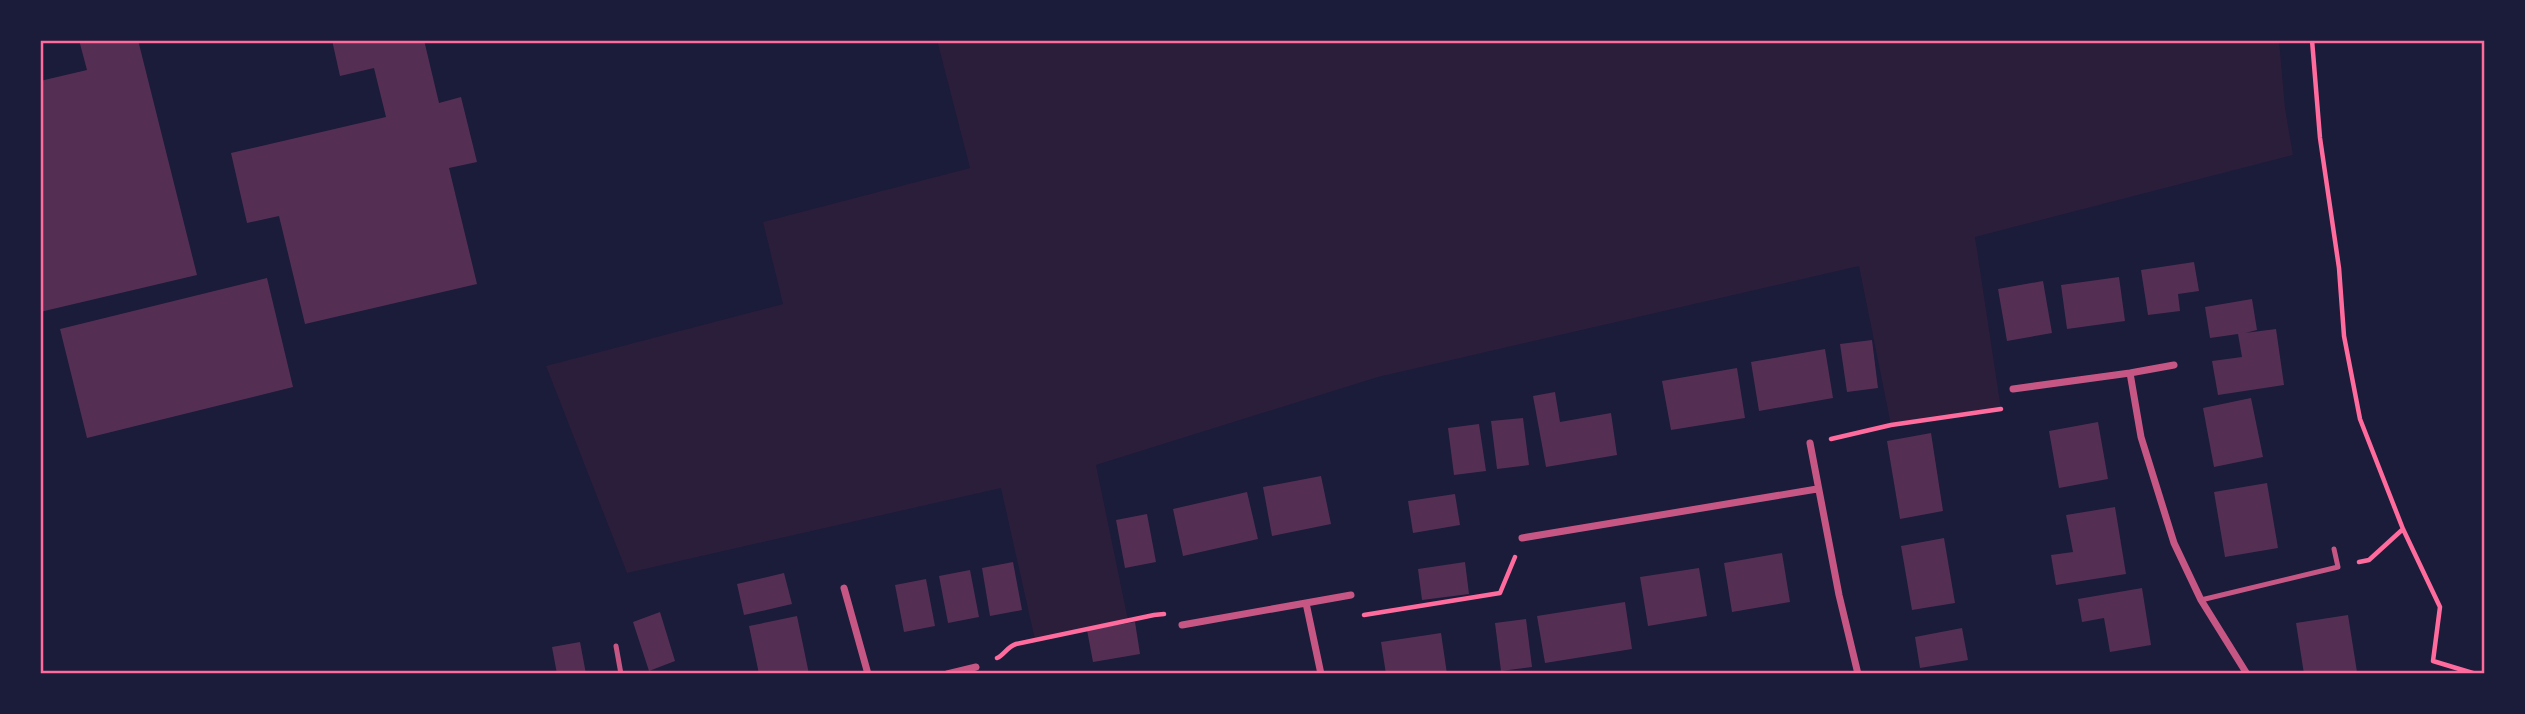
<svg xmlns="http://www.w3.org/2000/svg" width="2525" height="714" font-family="Jost,sans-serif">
	<rect width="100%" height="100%" fill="#1b1b3a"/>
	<path fill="#2a1e3b" d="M937,40H2279L2285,108L2293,155L1975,237L2001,409L1891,425L1859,266L1378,377L1096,465L1128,620L1035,640L1001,488L627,573L546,366L783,304L763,222L970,168Z"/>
	<path fill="#542f53" d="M79,40H138L197,275L40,312V81L87,70Z
		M332,40H424L439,103L461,97L477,162L449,168L477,284L305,324L279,216L247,223L231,153L386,117L374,68L340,76Z
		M2194,262L2199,291L2178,294L2180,311L2148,315L2141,270Z
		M2119,277L2125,321L2067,329L2061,285Z
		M267,278L293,387L87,438L60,329Z
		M2043,281L2052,333L2007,341L1998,289Z
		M2252,299L2257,330L2245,333L2276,329L2284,385L2218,395L2212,361L2242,357L2238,334L2210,338L2205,307Z
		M1872,340L1878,388L1847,392L1840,344Z
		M1825,349L1833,398L1759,411L1751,362Z
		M1737,368L1745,418L1671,430L1662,381Z
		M1555,392L1560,422L1611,413L1617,455L1546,467L1533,396Z
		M2251,398L2263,457L2214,467L2203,408Z
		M1523,418L1529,465L1497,469L1491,421Z
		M2098,422L2108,479L2059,488L2049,431Z
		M1479,424L1486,471L1454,475L1448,428Z
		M1931,433L1943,511L1900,519L1887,441Z
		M1321,476L1331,524L1272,536L1263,487Z
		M2267,483L2278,548L2225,557L2214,492Z
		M1247,492L1258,539L1183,556L1173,509Z
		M1455,494L1460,525L1413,533L1408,501Z
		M2115,507L2126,574L2056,585L2051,555L2073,552L2066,515Z
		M1147,514L1156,562L1125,568L1116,520Z
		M1944,538L1955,603L1912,610L1901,546Z
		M1782,553L1790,602L1732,612L1724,563Z
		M1013,562L1022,610L990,616L982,568Z
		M1465,562L1469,594L1422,600L1418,569Z
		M1699,568L1707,616L1648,626L1640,577Z
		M970,570L979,617L948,623L939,576Z
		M784,573L792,604L744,615L737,584Z
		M926,579L935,626L904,632L895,585Z
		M2142,588L2151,645L2110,652L2104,618L2082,622L2078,599Z
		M1625,602L1632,649L1545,663L1537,616Z
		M660,612L675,661L649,671L633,622Z
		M2348,615L2357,672L2304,674L2296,623Z
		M797,616L809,674H759L749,626Z
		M1526,619L1532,667L1501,671L1495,623Z
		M1135,622L1140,654L1093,662L1087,630Z
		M1962,628L1968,660L1920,668L1915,637Z
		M1441,633L1447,674H1386L1381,642Z
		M580,642L586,674H557L552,647Z"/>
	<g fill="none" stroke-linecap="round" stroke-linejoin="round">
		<path stroke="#ff6b9d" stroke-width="4.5" d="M2312,40L2320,138L2339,268L2344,336L2360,419L2403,529L2440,607L2433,661L2476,674
			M1831,439L1891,425L2001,409
			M2359,562L2369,560L2403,529
			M1364,615L1500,593L1515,557
			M997,658C1004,655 1007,647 1016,644L1154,615L1164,614"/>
		<path stroke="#c65784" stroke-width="5" d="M2201,600L2338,567L2334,549
			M616,646L621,674"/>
		<path stroke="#c65784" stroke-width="7" d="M2130,373L2141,437L2174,543L2201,600L2247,674
			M2013,389L2130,373L2174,365
			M1810,443L1839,595L1858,674
			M1522,538L1817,489
			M844,588L868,674
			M1306,603L1321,674
			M1182,625L1351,595
			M947,674L976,667"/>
	</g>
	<rect width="2525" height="714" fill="none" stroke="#1b1b3a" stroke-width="84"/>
	<rect x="42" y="42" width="2441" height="630" fill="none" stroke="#ff6b9d" stroke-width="2.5"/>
</svg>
